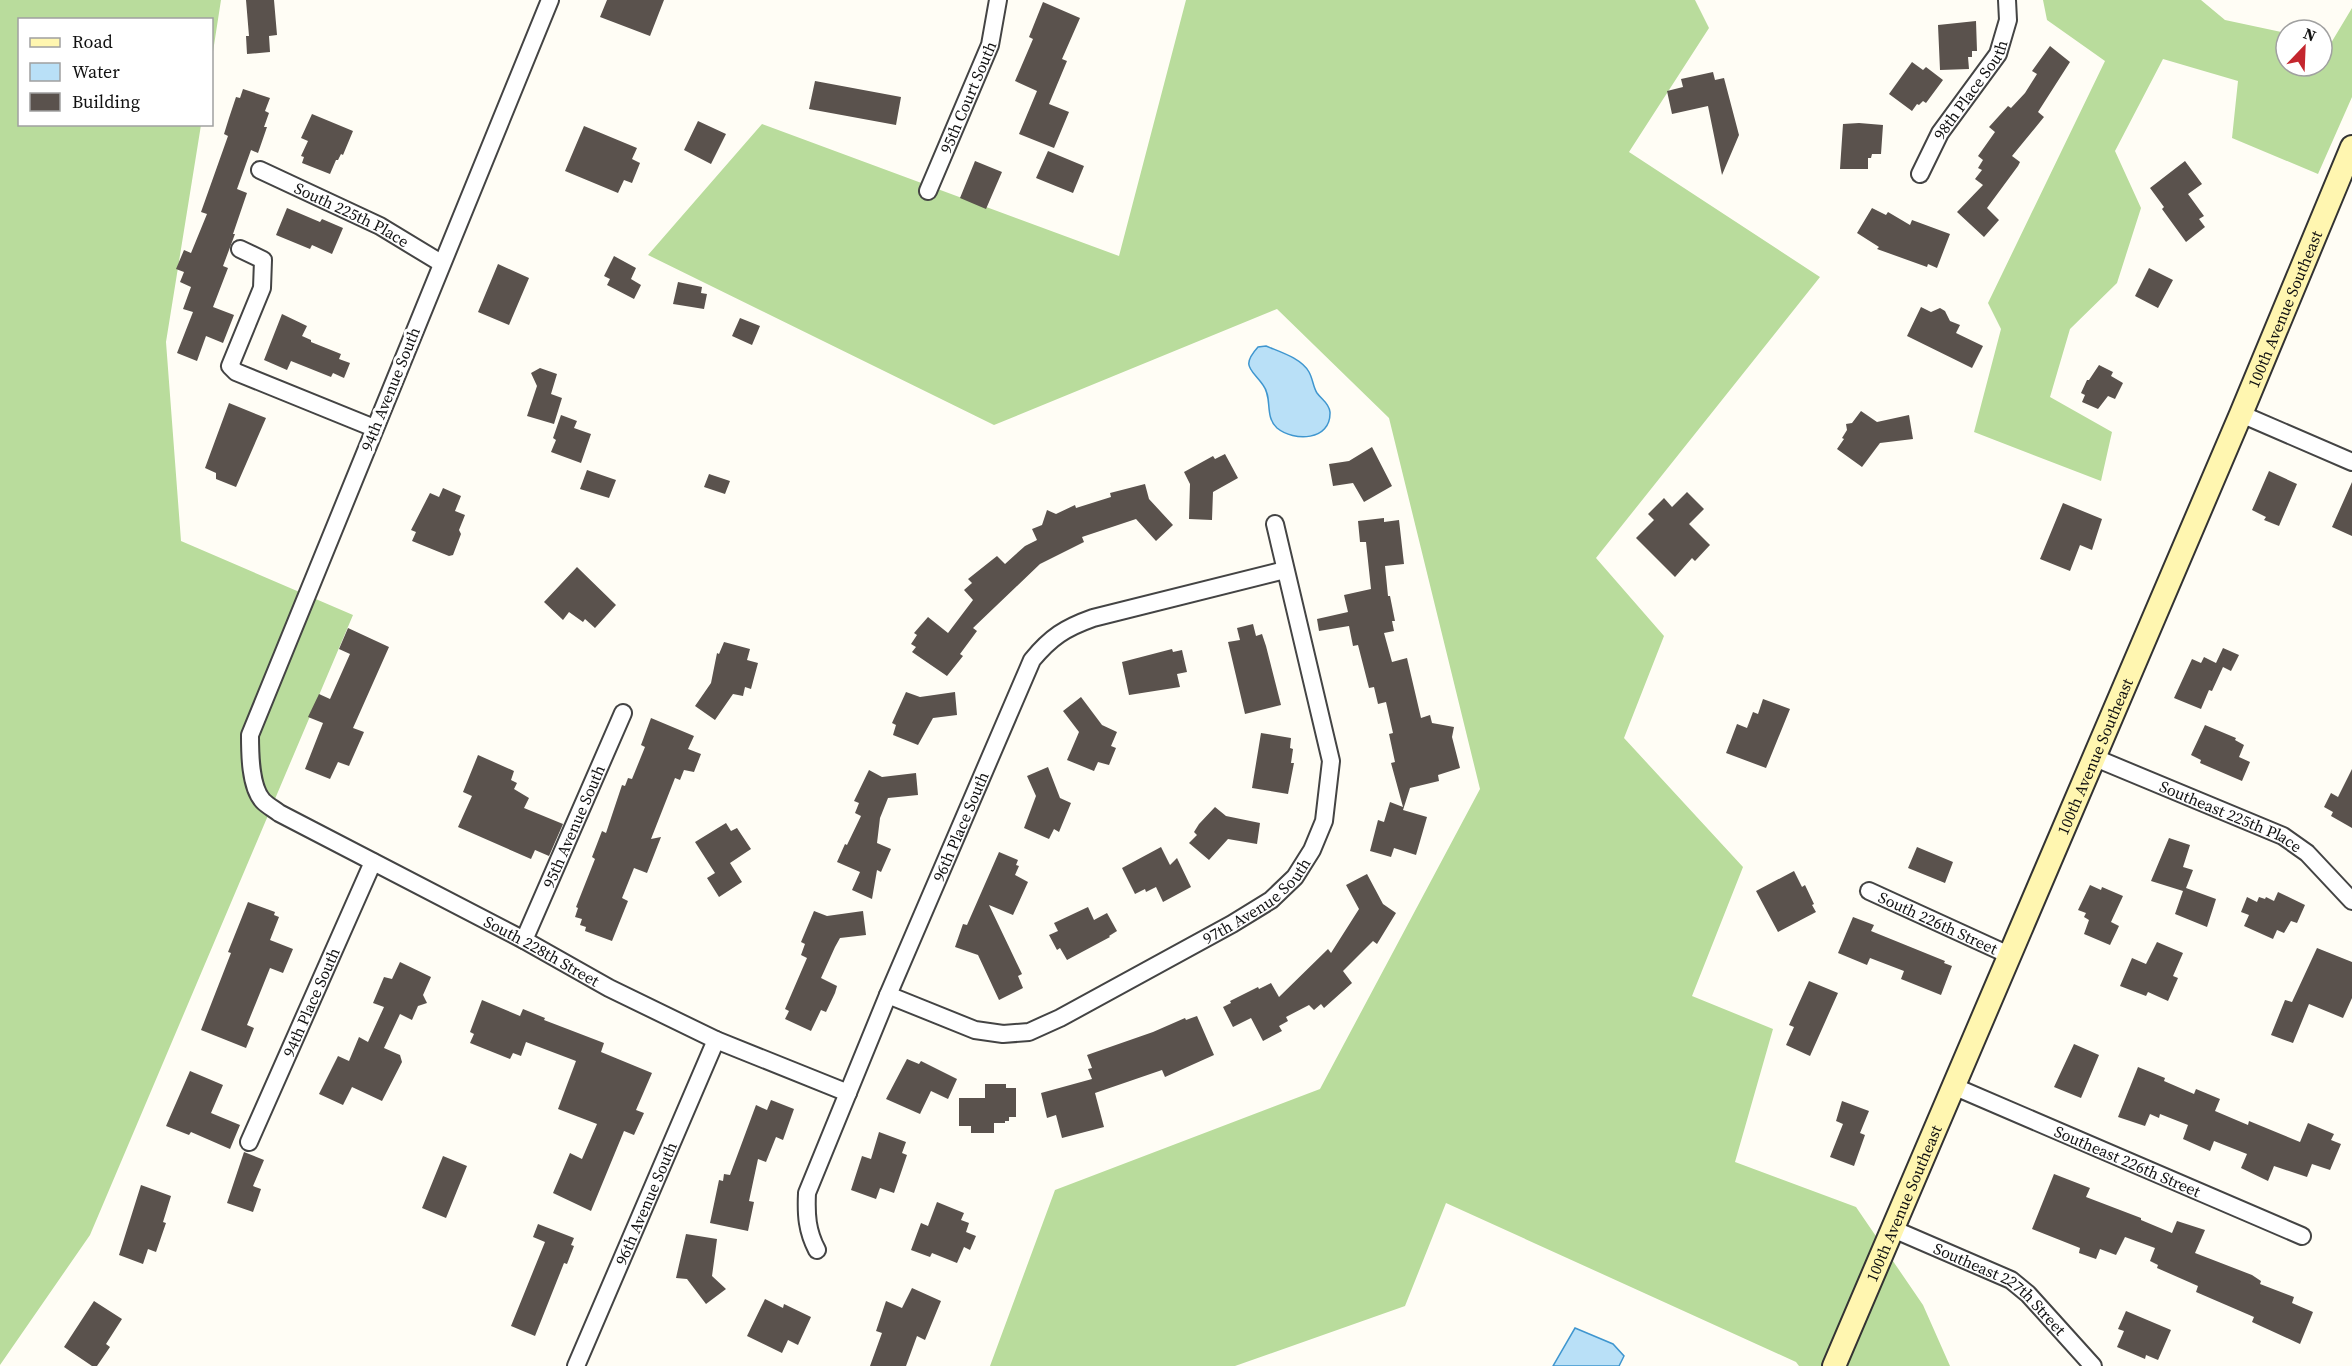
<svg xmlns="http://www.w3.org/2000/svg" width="2352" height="1366" font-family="'Source Serif 4',serif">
	<rect width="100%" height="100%" fill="#fffdf5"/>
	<path fill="#b9dc9c" d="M0,0H221L212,58V20H20V124L201,125L166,342L181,541L353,615L90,1235L0,1365Z
		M1186,0H1695L1709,28L1629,152L1820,277L1596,558L1664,636L1624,738L1743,867L1692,996L1773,1029L1735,1162L1856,1207L1923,1305L1950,1366H1799L1796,1362L1446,1203L1405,1306L1235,1366H990L1055,1190L1320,1089L1480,789L1389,418L1277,309L994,425L648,255L762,124L1119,256Z
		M2043,0H2201L2225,20L2286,33V66H2322V41L2331,43L2352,8V97L2318,174L2232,138L2238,81L2163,59L2115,151L2141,208L2117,283L2070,329L2050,397L2112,432L2101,481L1974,432L2001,329L1988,303L2105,61L2047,20Z"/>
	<path fill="#b9e0f7" stroke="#3f96cf" stroke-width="1.5" d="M1266,346C1280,352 1301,358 1309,372C1313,379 1313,387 1317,393C1322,400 1329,403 1330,412C1331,441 1294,442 1277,428C1264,416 1273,398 1263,385C1252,369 1240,367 1258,347Z
		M1575,1328L1613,1344L1624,1356L1619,1366H1553Z"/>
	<path fill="#5a524d" d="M246,0H274L277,35L269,36L270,52L247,54L246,36H249Z
		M607,0H664L650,36L600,17Z
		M1043,2L1080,18L1062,59L1067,61L1049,104L1069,112L1054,148L1019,134L1037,91L1015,81L1033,39L1029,37Z
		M1976,21L1977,51H1972V57H1968L1969,69L1940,70L1938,25Z
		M2050,46L2070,62L2038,112L2044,117L2012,156L2020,162L2018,166L1987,208L1999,220L1984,237L1957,212L1983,185L1975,179L1982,170L1978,168L1983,160L1978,156L1995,132L1989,127L2008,106L2011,108L2025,93L2037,74L2032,71Z
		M1912,62L1923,70L1926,67L1943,80L1926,103L1923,101L1919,105L1917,104L1912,111L1889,94Z
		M1713,72L1715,80L1724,78L1739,135L1722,175L1708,106L1672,114L1667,91L1683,87L1681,79Z
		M815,81L901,97L896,125L809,109Z
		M243,89L270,98L265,111L269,113L264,127H267L258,153L251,150L237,189L247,193L233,234H235L223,266L228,268L213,307L234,315L223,343L206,336L197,361L177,353L193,312L183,309L191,287L180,282L184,272L176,269L184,250L191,253L207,214L201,212L228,136L224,134L229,118L236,97L240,98Z
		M312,114L353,131L343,155L341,154L338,160H336L330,174L302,163L304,157L301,156L308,141L301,138Z
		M698,121L726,134L711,164L684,150Z
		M1859,123L1883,125L1881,154H1872L1871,158H1868V169H1840L1843,124Z
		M584,126L637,148L632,159L640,163L632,183L624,180L618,193L565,171Z
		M1048,151L1084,166L1073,193L1036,178Z
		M975,161L1002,172L986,209L960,198Z
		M2185,161L2202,184L2188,194L2204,216L2199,219L2205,227L2186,242L2162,209L2164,207L2150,188Z
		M287,208L320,222L322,219L343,228L332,254L312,245L310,249L276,235Z
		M1872,208L1886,215L1888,212L1910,225L1912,220L1950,234L1937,268L1928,264L1927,267L1877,249L1879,247L1857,233Z
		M614,256L636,268L631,279L641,285L634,299L607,285L610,279L604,276Z
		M498,264L529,278L509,325L478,312Z
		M2149,268L2173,280L2158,308L2135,296Z
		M678,282L702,287L701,293L707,294L704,309L673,304Z
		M1921,307L1931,312L1940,308L1945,311L1950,321L1960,325L1956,333L1983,346L1972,368L1907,336Z
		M282,314L307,326L302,336L311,340V342L341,354L339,359L350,363L344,378L333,373L331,377L291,361L287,370L264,360Z
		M740,318L760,326L752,345L732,336Z
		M2099,365L2113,372L2111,376L2123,383L2115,399L2108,396L2098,409L2082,402L2085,395L2081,393L2087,380H2089Z
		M540,368L557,374L551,394L562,398L554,424L527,416L537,386L531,373Z
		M229,403L266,418L236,487L216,479V473L205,468Z
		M1861,411L1877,422L1909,415L1913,439L1880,443L1862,467L1837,449L1844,439L1842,438L1847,430L1846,424L1852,423Z
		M561,415L577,421L574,428L591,434L581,463L551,452L556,440L553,438Z
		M1372,447L1392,486L1364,502L1353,483L1333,486L1329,464L1349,461Z
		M1225,454L1238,478L1213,492L1212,520L1189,519L1190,484L1184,472L1213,456L1215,459Z
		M587,470L616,480L609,498L580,489Z
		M2269,471L2297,484L2279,526L2264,520L2266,517L2252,510Z
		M709,474L730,481L725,494L704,487Z
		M2352,482V536L2332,527Z
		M1145,484L1149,499L1173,525L1156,541L1136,519L1082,537L1084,542L1040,564L973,628L977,631L960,654L963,656L947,676L912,652L916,647L911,644L917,635L914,633L928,617L948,633L973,600L964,590L972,583L968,579L997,556L1005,564L1025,546L1037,540L1032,529L1042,525L1047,510L1056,514L1075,505L1076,508L1111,497L1110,493Z
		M443,488L461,496L455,511L465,515L459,530L461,534L453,555L449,556L412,541L416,532L411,530L430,493L439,497Z
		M1687,492L1704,509L1689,524L1710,545L1695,561L1692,558L1675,577L1636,538L1654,520L1648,514L1664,498L1672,507Z
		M2063,503L2102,519L2092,550L2080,545L2070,571L2040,559Z
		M1384,518V522L1399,520L1404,564L1385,566L1388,596H1390L1395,621H1392L1394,631L1384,633L1392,662L1407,658L1421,718L1430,715L1432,723L1454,727L1452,737L1460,768L1438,775L1439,781L1410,788L1403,810L1427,817L1416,855L1394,848L1391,857L1370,851L1378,820L1384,822L1390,802L1403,807L1391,763L1395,762L1389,734L1393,733L1386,702L1378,704L1374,687L1369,688L1358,645L1353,646L1349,626L1319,631L1317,619L1348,612L1344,595L1371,589L1366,542H1360L1358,521Z
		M577,567L616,605L595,628L585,619L583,622L569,612L563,620L544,602Z
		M1253,624L1256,636L1262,634L1266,646L1281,705L1245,714L1228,642L1240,640L1237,628Z
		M348,628L389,647L353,728L364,732L349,766L338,762L330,779L305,769L323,723L308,717L319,694L330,699L350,654L339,649Z
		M724,642L750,649L747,660L758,663L751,689L745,687L743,696L733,694L715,720L695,706L711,683L717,653L719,654Z
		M2223,648L2239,655L2231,671L2223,667L2212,691L2209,690L2201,709L2174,698L2192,659L2201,663L2204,657L2216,663Z
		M1172,649L1173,652L1182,650L1187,672L1177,674L1180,687L1129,695L1122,662Z
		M906,692L920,697L955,692L957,715L933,718L918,745L893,735L896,725L892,723Z
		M1081,697L1102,725L1117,732L1111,746L1116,748L1109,765L1098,762L1094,771L1067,760L1079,732L1063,711Z
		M1763,699L1790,709L1766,768L1726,753L1737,724L1747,728L1753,712L1758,714Z
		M651,718L694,736L688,749L701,754L694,772L684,770L680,780L675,778L651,839L661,837L647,873L634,868L622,898L628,901L612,941L585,931L586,927L580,925L582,919L575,917L578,908L576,907L595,859L592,857L602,831L606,833L622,785L625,786L628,778L632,779L645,747L641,745Z
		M2205,725L2236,738L2235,740L2244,745L2239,757L2250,762L2242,781L2200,763L2201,760L2191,755Z
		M1261,733L1291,738L1290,748L1293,749L1291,763H1294L1288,794L1252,788Z
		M478,755L514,771L511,780L517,783L514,789L529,798L524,808L563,824L549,856L535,850L531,859L458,827L472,796L463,792Z
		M1048,767L1060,798L1071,803L1059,832L1054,829L1049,839L1024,828L1036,796L1027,776Z
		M2352,769V828L2331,816L2333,812L2324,807L2331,793L2338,797Z
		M869,770L882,777L916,773L918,795L888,798L880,818L877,843L891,849L881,872L877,870L872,899L852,890L860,872L837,862L845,844L847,845L861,816L855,813L859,803L854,801Z
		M1215,807L1226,816L1260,823L1257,844L1228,839L1209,860L1189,843L1197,835L1194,832L1199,824Z
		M726,823L731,831L737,828L751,849L730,863L742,882L719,897L707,878L715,873L695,842Z
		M2169,838L2190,845L2183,867L2193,870L2186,888L2216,899L2207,927L2175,914L2183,891L2151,881Z
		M1161,847L1170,865L1177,858L1191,887L1163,902L1156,887L1146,892L1145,889L1135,894L1122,868Z
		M1917,847L1953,862L1945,883L1908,868Z
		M999,852L1018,860L1016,865L1019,866L1015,875L1028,882L1013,915L989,905L1022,974L1018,976L1023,988L999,1000L978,955L955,947L963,924L967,925Z
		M1794,871L1802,887L1805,885L1814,904L1812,905L1816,912L1778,932L1756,891Z
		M1367,874L1383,904L1396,913L1377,944L1373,941L1343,971L1352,983L1324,1008L1321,1004L1314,1010L1309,1005L1286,1017L1288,1021L1279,1026L1282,1031L1263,1041L1251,1018L1233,1027L1223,1007L1231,1003L1230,1001L1258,987L1259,989L1271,983L1279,997L1328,949L1331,953L1359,909L1346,885Z
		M2090,885L2101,890L2102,887L2123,896L2111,922L2119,926L2110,945L2084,934L2089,920L2084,917L2086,913L2078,910Z
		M2278,892L2305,905L2297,923L2291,921L2284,933L2277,930L2273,939L2244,926L2249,915L2241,912L2247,897L2257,902L2259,897L2265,899L2266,897L2274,901Z
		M248,902L275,912L274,915L279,917L270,940L293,949L283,973L270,968L247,1025L254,1028L246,1048L201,1030L231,953L228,952Z
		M1088,907L1094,920L1107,913L1117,931L1109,936L1110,937L1067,960L1060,948L1057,950L1049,935L1058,931L1054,923Z
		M814,911L827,916L863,911L866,935L840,938L835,947L821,978L837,986L835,993L826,1012L821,1010L811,1031L785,1019L789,1011L785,1009L807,958L801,955L805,944L801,942Z
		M1853,917L1874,925L1871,931L1945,961L1944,963L1952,966L1941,995L1901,979L1904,971L1870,958L1867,965L1838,953Z
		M2157,942L2183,953L2173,976L2178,978L2168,1001L2148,992L2146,996L2120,986L2132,958L2146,964Z
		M2317,948L2352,962V998L2343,1018L2309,1004L2293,1043L2271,1035L2285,1000L2292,1002Z
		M400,962L431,977L423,995L427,1003L418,1006L412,1020L400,1014L384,1048L400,1055L402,1062L382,1101L352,1087L343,1105L319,1094L338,1056L349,1061L359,1037L368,1042L384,1007L373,1003L384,977L392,979Z
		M1809,981L1838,993L1810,1056L1786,1045L1794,1027L1789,1025Z
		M482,1000L520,1016L523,1009L545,1018L544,1020L604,1043L601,1052L652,1073L636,1110L644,1113L634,1135L624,1131L591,1211L553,1193L570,1153L582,1159L597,1124L558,1109L576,1061L526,1042L521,1056L513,1053L510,1059L470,1043L474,1034L470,1032Z
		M1197,1016L1214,1055L1165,1077L1162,1070L1095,1093L1104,1127L1062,1138L1056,1115L1047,1118L1041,1093L1092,1079L1088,1069L1092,1068L1087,1055L1153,1032L1185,1018L1186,1020Z
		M2074,1044L2099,1055L2081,1098L2054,1087Z
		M907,1059L919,1064L921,1061L957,1079L948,1099L931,1091L920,1114L886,1099Z
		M2138,1067L2165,1078L2164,1081L2194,1094L2196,1089L2220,1099L2215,1111L2248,1125L2249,1121L2300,1142L2308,1123L2334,1134L2331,1140L2341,1144L2330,1170L2312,1164L2307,1177L2274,1166L2268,1181L2241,1168L2247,1154L2214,1141L2210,1151L2183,1139L2188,1125L2160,1114L2159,1118L2150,1114L2145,1126L2118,1117Z
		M190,1071L223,1085L211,1113L240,1125L230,1149L191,1132L189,1135L166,1126Z
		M985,1084H1006V1088H1016V1117H1009V1121H1005V1123H994V1133H971V1126H959V1098H985Z
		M771,1100L794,1109L783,1140L776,1137L766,1162L758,1159L749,1201L754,1202L748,1231L710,1223L719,1180L723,1181L724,1174L730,1175L756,1105L767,1110Z
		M1842,1101L1869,1111L1860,1133L1865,1135L1854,1166L1830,1157L1843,1124L1836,1121Z
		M879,1132L906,1142L902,1153L907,1155L894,1193L880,1188L876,1199L851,1190L862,1156L871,1159Z
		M244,1152L264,1160L253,1186L261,1189L253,1212L227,1203Z
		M443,1156L467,1166L446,1218L422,1208Z
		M2054,1174L2090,1188L2086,1197L2141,1218V1220L2172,1233L2177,1221L2205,1230L2195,1253L2252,1275L2261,1281L2260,1284L2294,1297L2292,1303L2313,1312L2300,1344L2252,1322L2254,1317L2196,1292L2198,1286L2157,1268L2158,1265L2150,1261L2155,1248L2125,1237L2116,1255L2100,1249L2096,1259L2079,1253L2080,1248L2032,1229Z
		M141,1185L171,1196L163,1222L166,1223L156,1252L148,1249L143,1264L119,1255Z
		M937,1202L964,1213L961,1220L969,1223L966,1232L976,1236L970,1250L964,1247L957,1263L932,1253L930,1257L911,1250L921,1223L928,1226Z
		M538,1224L574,1238L571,1245L574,1246L567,1264L564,1263L535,1336L511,1326L545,1242L533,1237Z
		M686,1234L717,1239L712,1276L726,1289L706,1304L687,1279L676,1278Z
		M912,1288L941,1301L925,1340L917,1336L906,1366H870L882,1333L876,1331L886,1301L902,1308Z
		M765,1299L783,1308L784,1304L811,1317L798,1345L788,1340L782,1353L747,1336Z
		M94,1301L122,1319L106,1344L110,1347L97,1366H92L64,1347Z
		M2126,1311L2171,1330L2158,1360L2146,1355L2145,1359L2117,1347L2124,1331L2118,1329Z"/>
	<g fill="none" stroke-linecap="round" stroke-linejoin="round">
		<g stroke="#444" stroke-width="20">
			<g id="street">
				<path id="s1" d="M550,0L250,735C250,753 250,787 263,801C268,806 274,809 279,813L524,940L609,988L716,1040L848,1093"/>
				<path id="s2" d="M260,170L380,226L441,263"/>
				<path id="s3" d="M1920,174L1940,133L1998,54L2008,20L2007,0"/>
				<path id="s4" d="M928,191L990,45L998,0"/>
				<path d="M240,249L263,260L262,288L230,366L236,372L374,428"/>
				<path d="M2241,414L2352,462"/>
				<path id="s5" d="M2093,757L2283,836L2307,853L2352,901"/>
				<path id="s6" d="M1869,891L2009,955"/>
				<path id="s7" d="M524,940L623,713"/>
				<path id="s8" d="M888,995L975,1030L1003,1034L1029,1032L1060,1018L1232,924L1271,900L1295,877L1312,850L1324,821L1331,761L1275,524"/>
				<path id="s9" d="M1953,1086L2302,1236"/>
				<path id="s10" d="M249,1142L373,862"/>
				<path id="s11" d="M1893,1229L2011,1280L2028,1294L2093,1366"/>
				<path id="s12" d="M817,1250C807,1231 806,1215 807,1193L888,995L1032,660C1051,637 1065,628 1093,618L1285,570"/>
				<path id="s13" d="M576,1366L716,1040"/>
			</g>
		</g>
		<g stroke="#333" stroke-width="26">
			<g id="secondary">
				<path id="s14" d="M1834,1366L2241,414L2352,147"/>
			</g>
		</g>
		<use href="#street" stroke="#fff" stroke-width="16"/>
		<use href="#secondary" stroke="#fff6b0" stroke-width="22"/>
	</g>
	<g text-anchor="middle" stroke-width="6" stroke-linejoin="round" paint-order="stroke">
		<g font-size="16" fill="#111" stroke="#fff">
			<text dy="6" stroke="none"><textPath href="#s3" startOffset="99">98th Place South</textPath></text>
			<text dy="6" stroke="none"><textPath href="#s4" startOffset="102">95th Court South</textPath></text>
			<text dy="6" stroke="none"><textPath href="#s2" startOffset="102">South 225th Place</textPath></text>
			<text dy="6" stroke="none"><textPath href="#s14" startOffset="1149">100th Avenue Southeast</textPath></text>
			<text transform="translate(390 389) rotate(-68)" y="6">94th Avenue South</text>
			<text dy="6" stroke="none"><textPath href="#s14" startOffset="663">100th Avenue Southeast</textPath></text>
			<text dy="6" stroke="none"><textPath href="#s5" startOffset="150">Southeast 225th Place</textPath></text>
			<text dy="6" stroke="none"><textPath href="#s7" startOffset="124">95th Avenue South</textPath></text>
			<text dy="6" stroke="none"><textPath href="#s12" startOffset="456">96th Place South</textPath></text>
			<text dy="6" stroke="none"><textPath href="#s8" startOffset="412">97th Avenue South</textPath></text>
			<text dy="6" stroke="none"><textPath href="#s6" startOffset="76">South 226th Street</textPath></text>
			<text dy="6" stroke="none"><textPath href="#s1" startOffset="1179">South 228th Street</textPath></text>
			<text dy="6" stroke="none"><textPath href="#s10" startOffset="153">94th Place South</textPath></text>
			<text dy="6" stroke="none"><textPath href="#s9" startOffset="190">Southeast 226th Street</textPath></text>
			<text dy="6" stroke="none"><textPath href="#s13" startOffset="177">96th Avenue South</textPath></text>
			<text dy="6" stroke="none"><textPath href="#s14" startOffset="177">100th Avenue Southeast</textPath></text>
			<text dy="6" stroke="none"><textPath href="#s11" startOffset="124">Southeast 227th Street</textPath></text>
		</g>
	</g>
	<rect x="18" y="18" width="195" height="108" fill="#ffffff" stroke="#a0a0a0" stroke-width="1.5"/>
	<rect x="30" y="38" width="30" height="9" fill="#fff6b0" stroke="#a0a0a0" stroke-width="1.5"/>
	<text x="72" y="48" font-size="18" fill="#111111">Road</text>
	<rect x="30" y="63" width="30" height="18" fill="#b9e0f7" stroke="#a0a0a0" stroke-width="1.5"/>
	<text x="72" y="78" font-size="18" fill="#111111">Water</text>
	<rect x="30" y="93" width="30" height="18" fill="#5a524d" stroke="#a0a0a0" stroke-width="1.5"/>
	<text x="72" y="108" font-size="18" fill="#111111">Building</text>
	<g transform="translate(2304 48) rotate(23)"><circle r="28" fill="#ffffff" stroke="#a0a0a0" stroke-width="1.5"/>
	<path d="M0-4.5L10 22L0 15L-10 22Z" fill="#c4262e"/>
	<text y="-9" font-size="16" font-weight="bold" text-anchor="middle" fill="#111111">N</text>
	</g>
</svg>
